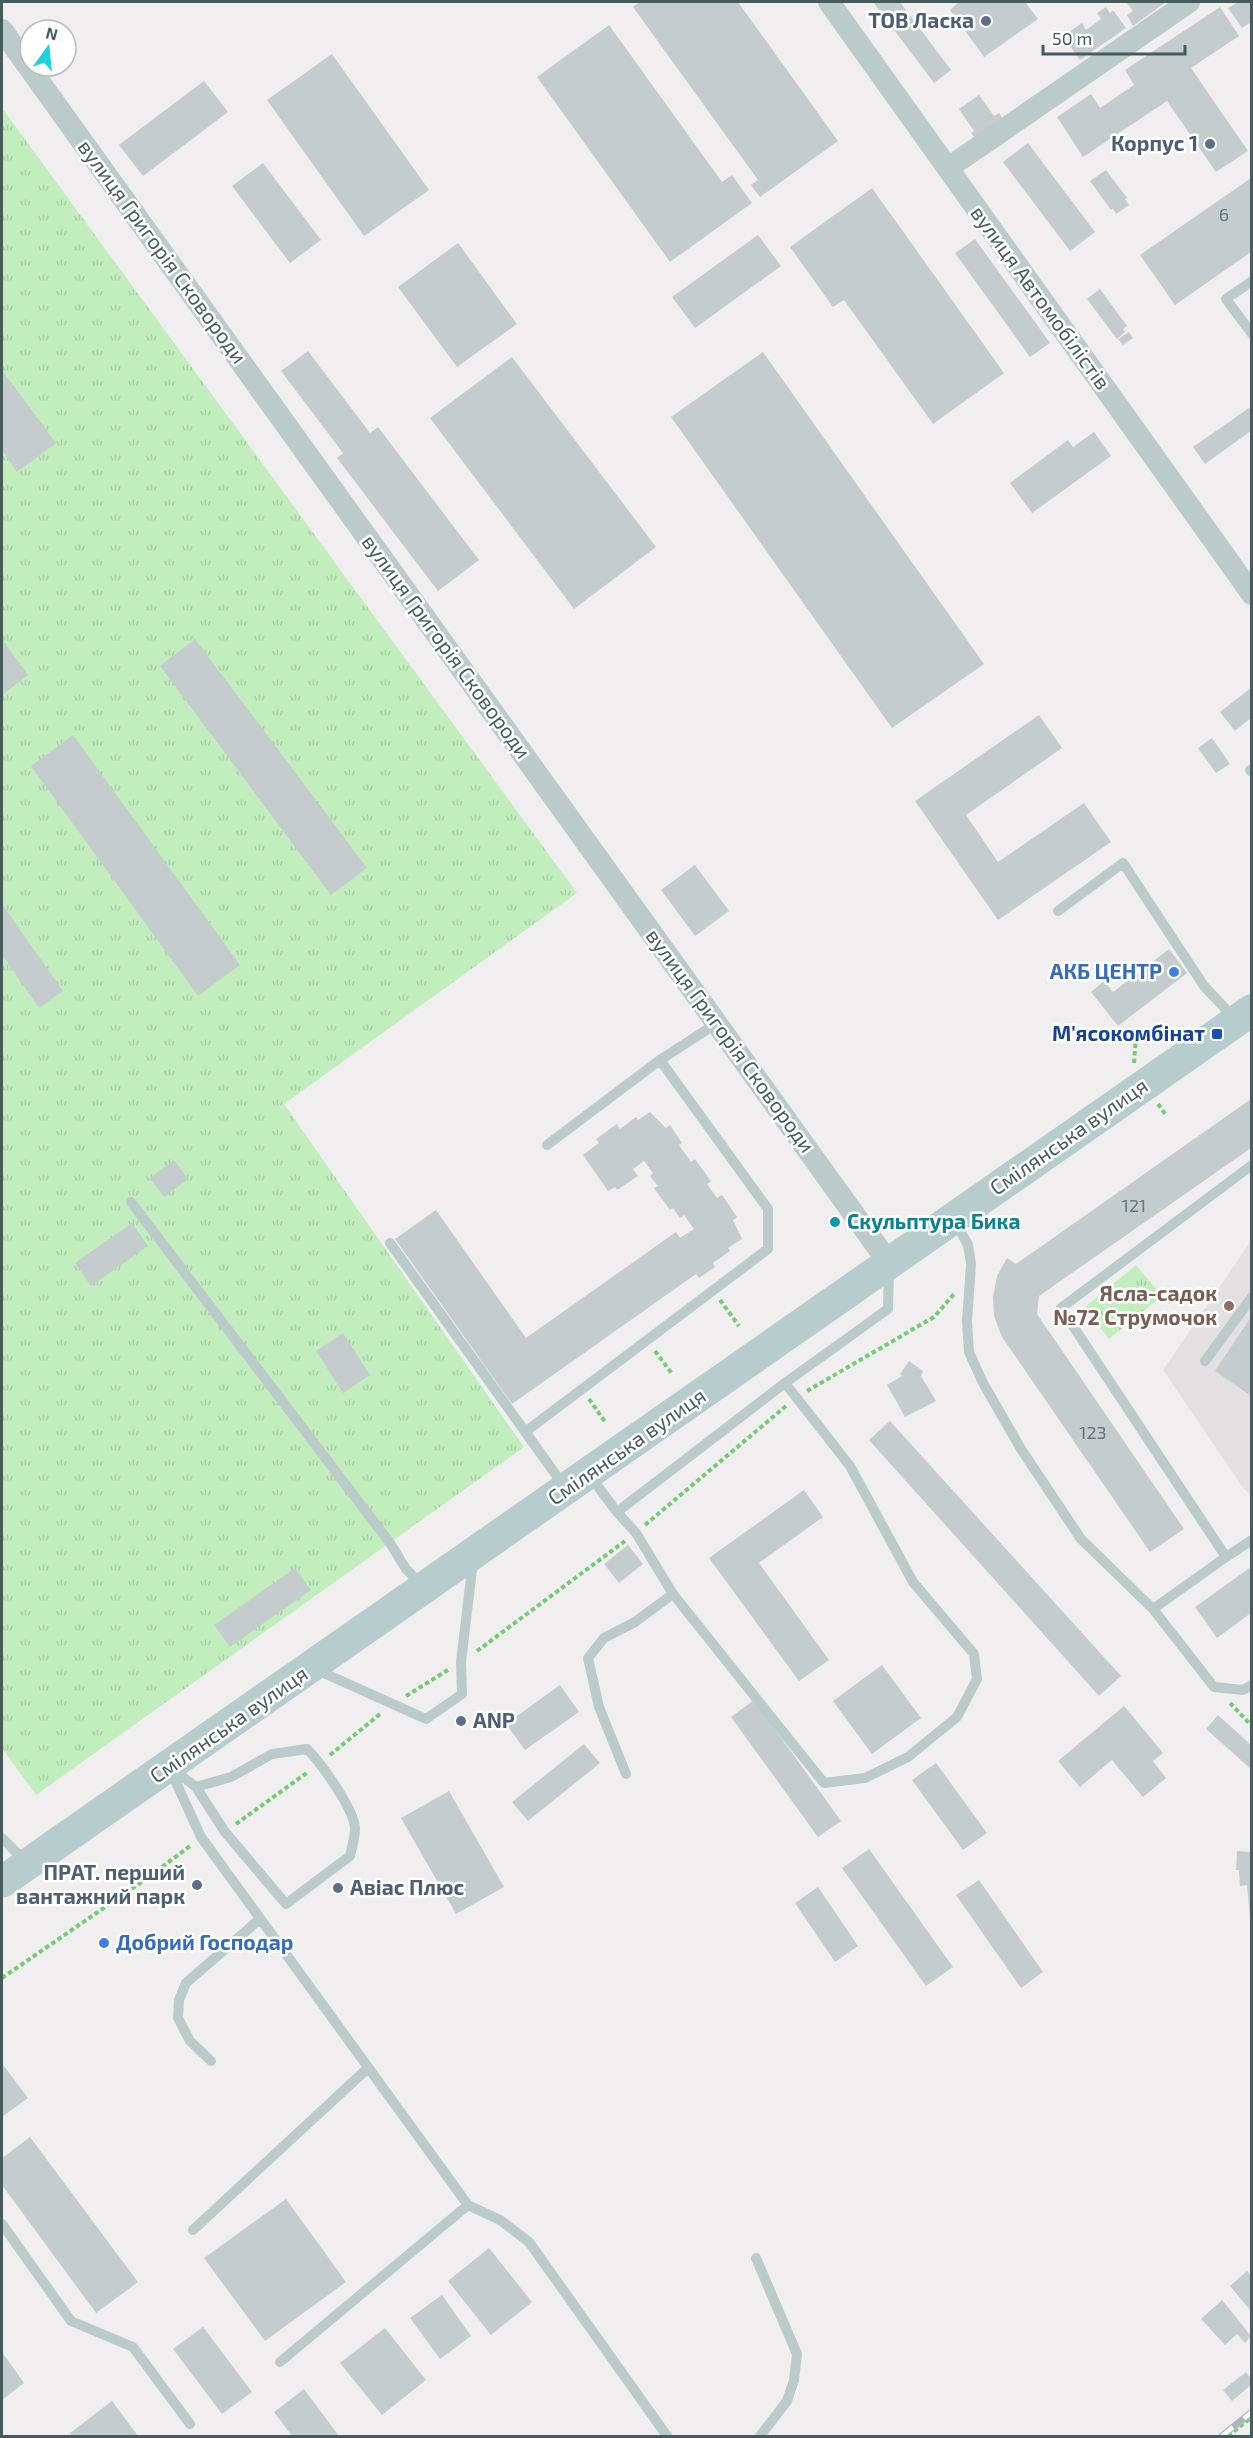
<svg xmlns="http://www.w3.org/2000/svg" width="1253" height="2438" font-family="'Exo 2',sans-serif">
	<defs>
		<pattern id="grass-tufts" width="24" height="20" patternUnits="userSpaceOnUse" patternTransform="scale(1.5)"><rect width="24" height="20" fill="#c2eebd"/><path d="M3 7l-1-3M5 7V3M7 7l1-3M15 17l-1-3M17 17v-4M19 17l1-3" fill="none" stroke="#a8cea5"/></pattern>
	</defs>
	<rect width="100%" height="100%" fill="#f1eeef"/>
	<path fill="#e2e0e1" d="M1251,1241V1495L1244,1489L1163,1370Z"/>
	<path fill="url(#grass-tufts)" d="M2,108L577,893L284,1104L524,1447L36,1795L2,1748Z
		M1136,1265L1162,1296L1109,1339L1084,1308Z"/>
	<path fill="#c5ccce" d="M640,2H738L838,141L760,197L751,185L758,180L633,7Z
		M873,2H900L951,70L934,83Z
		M959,2H1025L1038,19L984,57L950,10Z
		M1126,2H1166L1133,26L1127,15L1133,11Z
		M1238,2H1251V22L1242,28L1228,8Z
		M1106,7L1110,13L1113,10L1126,28L1080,60L1063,36L1082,23L1086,30L1101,19L1097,13Z
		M1220,7L1239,36L1191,68L1248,151L1216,172L1167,101L1083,157L1057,117L1091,94L1100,108L1134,85L1125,70Z
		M609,25L722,182L732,175L752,203L670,262L537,77Z
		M332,54L429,190L364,236L267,100Z
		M204,81L228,112L143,176L119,145Z
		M979,95L994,116L999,113L1006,124L979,143L971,133L974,131L959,109Z
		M1028,143L1095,232L1070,251L1003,162Z
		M263,163L321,240L290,263L232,186Z
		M1106,170L1127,198L1125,199L1129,205L1116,214L1113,209L1111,210L1090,181Z
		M1251,178V252L1175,305L1140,255Z
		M872,188L1004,373L933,424L844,300L833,307L790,247Z
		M758,235L781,266L695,328L672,297Z
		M975,239L1050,343L1030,357L955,253Z
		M458,243L517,324L457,367L398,287Z
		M1100,289L1127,326L1123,329L1125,332L1117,339L1087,299Z
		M1129,332L1133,338L1123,345L1118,339Z
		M308,351L370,433L378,427L479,560L438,591L337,458L343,453L281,371Z
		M763,352L984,664L892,728L671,417Z
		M512,357L656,547L574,609L430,418Z
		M2,370L56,443L17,472L2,450Z
		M1249,408L1251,412V431L1205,464L1193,447Z
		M1094,432L1111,456L1032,513L1010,483L1068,440L1073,447Z
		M2,639L28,675L2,695Z
		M195,639L367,868L331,895L160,666Z
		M1251,688V718L1235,731L1220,712Z
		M1039,715L1062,748L966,815L998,862L1084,803L1111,842L998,920L915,801Z
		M73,735L240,965L198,996L31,766Z
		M1212,738L1230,764L1216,773L1198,748Z
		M695,865L729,911L695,936L661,890Z
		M2,904L63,991L39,1008L2,955Z
		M1169,949L1187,973L1118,1026L1091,992L1104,981L1113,992Z
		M1251,1099V1148L1039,1296L1037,1314L1184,1529L1150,1552L1002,1337L994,1316L993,1297L997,1276L1007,1258L1016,1264Z
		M650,1112L666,1128L670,1125L682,1143L679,1145L691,1162L695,1159L711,1181L707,1184L717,1198L722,1195L737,1217L733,1220L742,1239L728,1248L730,1251L713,1263L715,1267L699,1278L696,1274L512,1404L395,1239L436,1210L526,1338L676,1232L680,1238L694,1229L684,1215L680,1218L673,1208L670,1210L654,1188L658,1186L650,1176L653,1173L644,1161L633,1169L638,1176L617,1190L615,1187L608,1191L583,1155L599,1143L596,1139L617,1124L620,1129L636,1117L638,1120Z
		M174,1160L188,1179L164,1197L150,1178Z
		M132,1223L148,1246L91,1286L75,1263Z
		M1251,1317V1396L1215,1371Z
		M343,1333L370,1375L343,1393L316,1351Z
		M909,1361L923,1371L921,1376L936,1401L905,1417L887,1385L902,1376L900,1374Z
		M890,1421L1121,1676L1099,1696L869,1440Z
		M804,1490L823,1517L759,1563L829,1660L799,1681L709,1558Z
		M628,1545L643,1564L619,1583L604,1564Z
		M1251,1567V1613L1217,1638L1195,1607Z
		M295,1568L311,1590L230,1647L214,1625Z
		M882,1665L921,1718L872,1754L833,1701Z
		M560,1685L579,1712L525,1750L506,1724Z
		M754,1700L841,1821L818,1837L731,1717Z
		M1124,1706L1163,1753L1153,1761L1166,1778L1143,1797L1112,1760L1080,1787L1058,1761Z
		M1218,1715L1251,1745V1769L1206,1729Z
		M584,1744L600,1763L528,1821L512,1802Z
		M936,1763L987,1833L963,1850L912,1780Z
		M449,1791L504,1887L456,1914L401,1818Z
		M869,1849L953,1967L926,1986L842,1868Z
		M1237,1851L1251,1852V1927L1247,1885L1240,1886L1239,1870H1236Z
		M979,1880L1043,1972L1021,1988L956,1895Z
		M818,1887L858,1946L835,1962L795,1903Z
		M4,2066L28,2098L2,2117V2067Z
		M30,2137L138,2282L96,2313L2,2185V2158Z
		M286,2199L346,2282L265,2341L204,2258Z
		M489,2248L532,2302L491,2335L448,2281Z
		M1247,2271L1251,2276V2311L1230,2286Z
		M442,2295L471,2336L440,2359L410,2318Z
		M1222,2300L1251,2336L1245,2343L1237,2334L1225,2345L1201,2319Z
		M203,2327L252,2392L222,2414L173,2349Z
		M385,2328L426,2380L382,2415L340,2363Z
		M2,2352L24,2383L2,2400Z
		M1246,2372L1251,2379V2385L1232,2401L1223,2390Z
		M304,2389L339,2436H292L274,2412Z
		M112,2401L138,2436H72L70,2433Z"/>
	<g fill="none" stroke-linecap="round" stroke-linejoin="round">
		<path stroke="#75cb75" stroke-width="4" stroke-dasharray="4.5 3" stroke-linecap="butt" d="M1134,1063L1136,1036
			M1158,1104L1166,1115
			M720,1300L739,1326
			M655,1351L673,1375
			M807,1391L934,1317L954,1294
			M589,1399L606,1423
			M645,1525L786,1406
			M477,1651L625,1541
			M406,1696L448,1670
			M1230,1703L1252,1726
			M330,1755L380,1714
			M236,1824L308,1772
			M2,1978L143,1881L190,1846
			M1228,2436L1252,2417"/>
		<path stroke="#bacbca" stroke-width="10" d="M1252,281L1226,299L1252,334
			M1250,770L1252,772
			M1058,911L1123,863L1204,986L1234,1018
			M547,1145L660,1060L717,1023
			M131,1202L390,1543L406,1569L422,1585
			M955,1221L968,1245L971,1264L967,1321L969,1352L983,1383L1021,1449L1081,1539L1153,1609L1214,1687L1243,1690L1252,1685
			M390,1243L564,1486
			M1205,1361L1252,1297
			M525,1432L768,1249V1209L660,1060
			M590,1476L617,1512L636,1533L673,1594L824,1783L865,1778L908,1757L957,1717L977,1679L974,1654L913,1582L850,1466L785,1383
			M617,1512L785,1383L888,1309L889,1268
			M1226,1557L1252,1540
			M1153,1609L1226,1557L1061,1308L1252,1165
			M315,1669L426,1719L462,1694L461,1662L473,1561
			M169,1767L201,1837L468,2205L280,2362
			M172,1769L196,1787L225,1832L286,1904L350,1856C352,1848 355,1837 355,1828C354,1809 321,1763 307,1749L272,1754L231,1777L196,1787
			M626,1774L599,1707L588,1658L604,1638L635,1622L673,1594
			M2,1838L25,1861
			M211,2061L190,2041L178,2018L179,2000L186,1983L260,1919
			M468,2205L500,2220L529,2242L667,2436
			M2,2224L71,2321L133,2347L190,2424
			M193,2230L368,2068
			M756,2258L797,2354L794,2380L787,2401L760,2436"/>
		<path stroke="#bacbca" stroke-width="22" d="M829,2L1252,594
			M2,30L889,1263
			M948,168L1189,2"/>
		<path stroke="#b7cccd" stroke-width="32" d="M2,1882L1252,1010"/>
		<g stroke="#b0b7b8" stroke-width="7">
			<path id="rail" d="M1222,2436L1252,2412"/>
		</g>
		<use href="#rail" stroke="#fff" stroke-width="4.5" stroke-dasharray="14" stroke-linecap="butt"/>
	</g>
	<g fill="#5c6f8a" stroke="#fff" stroke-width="2">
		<circle cx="986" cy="21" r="6"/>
		<circle cx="1210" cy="144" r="6"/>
		<circle cx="461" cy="1721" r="6"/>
		<circle cx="197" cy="1885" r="6"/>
		<circle cx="338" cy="1888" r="6"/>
	</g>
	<g fill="#3f7fe0" stroke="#fff" stroke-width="2">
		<circle cx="1174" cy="972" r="6"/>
		<circle cx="104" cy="1943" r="6"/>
	</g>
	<rect fill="#1a4fb4" stroke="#fff" stroke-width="2" x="1211" y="1028" width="12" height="12" rx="3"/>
	<circle fill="#0f9aa8" stroke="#fff" stroke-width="2" cx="835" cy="1222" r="6"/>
	<circle fill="#8d6e63" stroke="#fff" stroke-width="2" cx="1229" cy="1306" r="6"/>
	<g text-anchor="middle" stroke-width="5" stroke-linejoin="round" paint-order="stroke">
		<g font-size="18" fill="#677">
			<text x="1224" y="221">6</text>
			<text x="1134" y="1212">121</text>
			<text x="1093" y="1439">123</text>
		</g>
		<g font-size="21" font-weight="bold" fill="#4e5e75" stroke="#fff" text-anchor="end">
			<text x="974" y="28">ТОВ Ласка</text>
			<text x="1198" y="151">Корпус 1</text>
			<text x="473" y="1728" text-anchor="start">ANP</text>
			<text x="185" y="1880">ПРАТ. перший<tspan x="185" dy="24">вантажний парк</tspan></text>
			<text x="350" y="1895" text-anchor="start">Авіас Плюс</text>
		</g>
		<g font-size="21" fill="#465b5a" stroke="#fff">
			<text transform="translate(162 252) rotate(54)" y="7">вулиця Григорія Сковороди</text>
			<text transform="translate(1040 298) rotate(54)" y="7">вулиця Автомобілістів</text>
			<text transform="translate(446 647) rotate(54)" y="7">вулиця Григорія Сковороди</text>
			<text transform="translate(730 1041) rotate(54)" y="7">вулиця Григорія Сковороди</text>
			<text transform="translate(1069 1137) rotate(-35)" y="7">Смілянська вулиця</text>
			<text transform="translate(627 1447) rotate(-35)" y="7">Смілянська вулиця</text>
			<text transform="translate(229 1725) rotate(-35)" y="7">Смілянська вулиця</text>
		</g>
		<g font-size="21" font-weight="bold" fill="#366cbe" stroke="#fff" text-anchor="end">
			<text x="1162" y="979">АКБ ЦЕНТР</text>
			<text x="116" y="1950" text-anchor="start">Добрий Господар</text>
		</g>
		<g font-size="21" font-weight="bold" fill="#164399" stroke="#fff" text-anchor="end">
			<text x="1205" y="1041">М'ясокомбінат</text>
		</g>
		<g font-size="21" font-weight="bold" fill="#0d838f" stroke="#fff" text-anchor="start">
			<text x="847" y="1229">Cкульптура Бика</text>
		</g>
		<g font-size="21" font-weight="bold" fill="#785e54" stroke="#fff" text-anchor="end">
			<text x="1217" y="1301">Ясла-садок<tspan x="1217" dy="24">№72 Струмочок</tspan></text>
		</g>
	</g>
	<rect width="1253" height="2438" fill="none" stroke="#465b5a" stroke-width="6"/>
	<g transform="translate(48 48) rotate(15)"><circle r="28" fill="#ffffff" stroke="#b5bdbd" stroke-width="1.5"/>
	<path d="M0-4.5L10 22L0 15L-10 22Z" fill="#1cd2dd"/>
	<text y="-9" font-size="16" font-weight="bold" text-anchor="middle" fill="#465b5a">N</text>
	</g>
	<path d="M1043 45v9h142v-9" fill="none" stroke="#465b5a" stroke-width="3"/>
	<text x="1052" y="45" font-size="18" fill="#465b5a" stroke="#ffffff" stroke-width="4.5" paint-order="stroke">50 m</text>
</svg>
